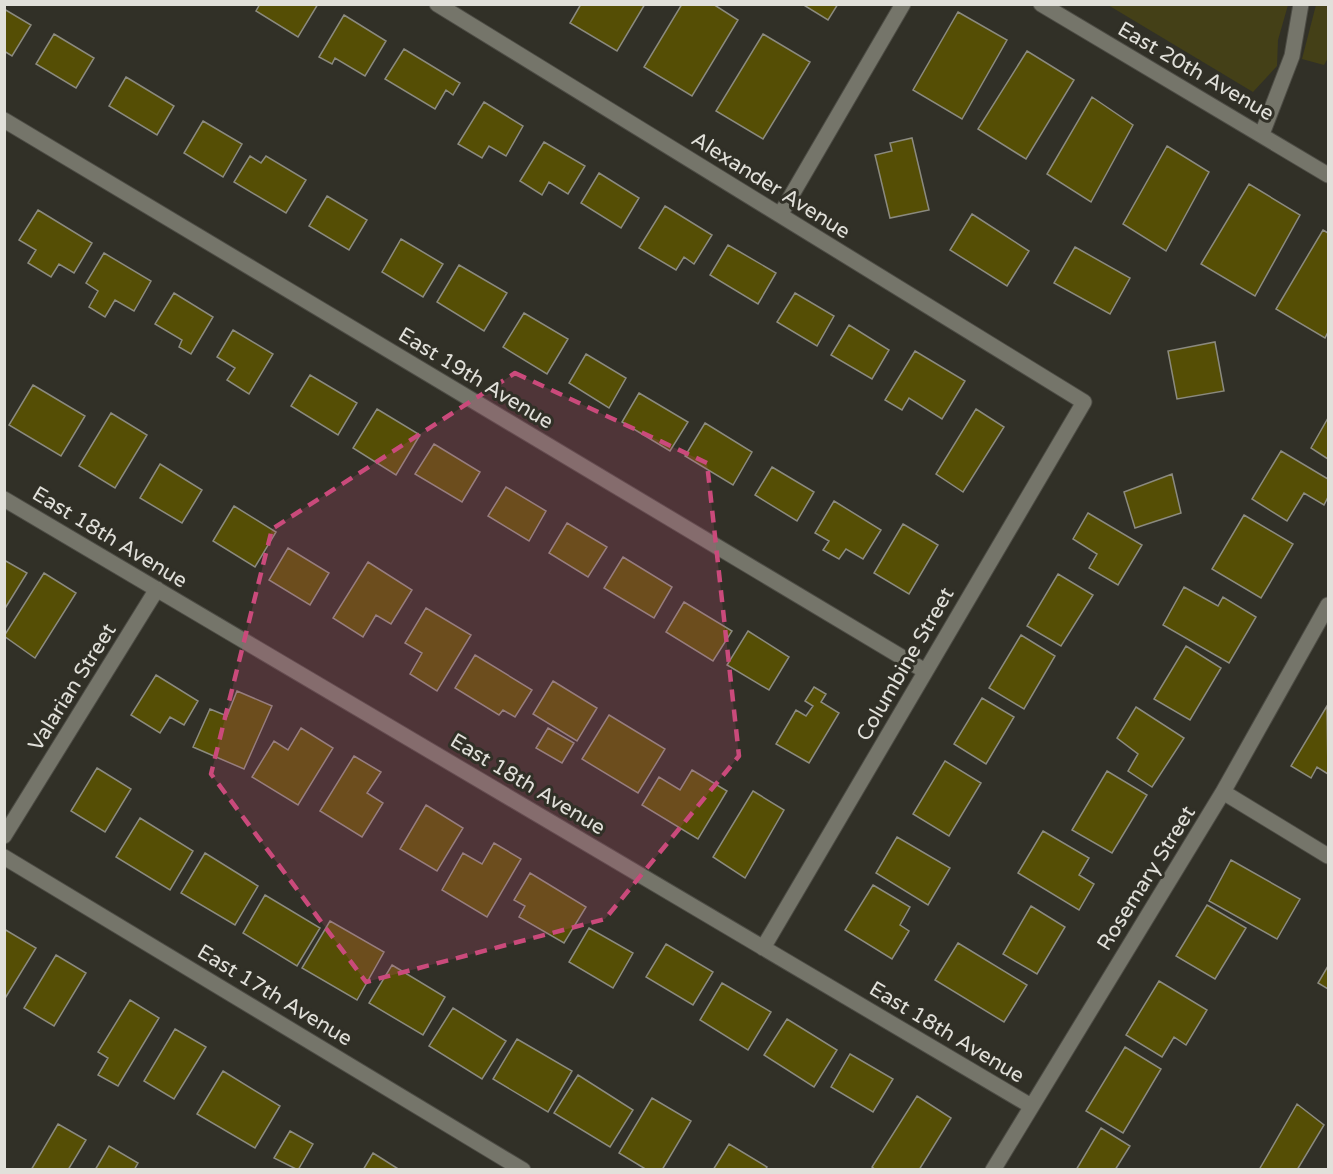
<svg xmlns="http://www.w3.org/2000/svg" width="1333" height="1174" font-family="'Varela Round',sans-serif">
	<rect width="100%" height="100%" fill="#313027"/>
	<path fill="#444017" d="M1108,5H1288L1278,40L1277,66L1253,92Z
		M1316,5H1328V58L1324,65L1302,59Z"/>
	<path fill="#554e05" stroke="#8b8a7f" stroke-width="1.5" d="M260,4H318L298,37L256,11Z
		M581,4H645L617,51L570,23Z
		M682,4H713L738,20L692,96L644,67Z
		M802,4H838L828,20Z
		M4,9L31,25L12,56L4,51Z
		M958,12L1007,40L962,119L913,90Z
		M344,15L386,41L365,76L335,58L332,64L319,57Z
		M54,34L94,58L76,88L36,64Z
		M763,34L810,62L763,139L716,111Z
		M404,49L460,83L453,95L446,90L435,109L385,79Z
		M1027,51L1074,80L1026,159L978,129Z
		M126,77L174,106L157,135L109,106Z
		M1092,97L1133,125L1091,202L1047,174Z
		M484,102L523,126L506,156L489,146L482,158L458,144Z
		M203,121L242,144L223,177L184,153Z
		M912,138L929,210L890,218L875,155L892,151L890,143Z
		M544,142L585,166L568,194L549,182L542,195L520,181Z
		M1167,146L1209,172L1166,251L1123,224Z
		M250,156L261,163L266,156L306,180L286,213L234,182Z
		M599,173L639,198L621,228L581,203Z
		M1249,184L1300,215L1255,296L1201,264Z
		M327,196L367,220L349,250L309,226Z
		M665,206L712,235L694,264L684,257L676,270L639,248Z
		M38,210L92,243L74,273L59,264L51,277L28,263L36,250L19,240Z
		M972,214L1029,251L1007,286L950,250Z
		M1323,230L1328,233V332L1325,338L1276,309Z
		M401,239L443,264L423,297L382,272Z
		M728,245L776,273L758,304L710,275Z
		M1075,247L1130,278L1110,314L1054,283Z
		M104,253L151,281L134,311L115,300L105,317L89,307L98,291L86,283Z
		M459,265L507,293L484,331L437,302Z
		M174,293L213,317L191,354L179,347L182,340L155,324Z
		M795,293L834,316L817,346L777,322Z
		M524,313L568,339L547,374L503,347Z
		M849,325L889,350L872,379L831,355Z
		M233,330L273,354L249,394L227,380L235,368L217,357Z
		M1215,342L1224,391L1177,399L1168,351Z
		M915,351L965,381L942,419L909,398L902,410L885,400Z
		M586,354L626,378L609,408L569,383Z
		M310,375L357,403L338,435L291,406Z
		M33,385L85,416L61,456L9,425Z
		M639,393L688,422L670,451L622,422Z
		M377,409L420,435L396,475L353,448Z
		M976,409L1004,427L963,492L936,474Z
		M111,413L147,435L115,488L79,466Z
		M1328,418V459L1311,448Z
		M705,423L752,452L733,485L685,456Z
		M434,444L480,472L462,502L415,474Z
		M1281,451L1328,479V497L1324,505L1304,493L1287,521L1252,499Z
		M160,464L202,490L182,523L140,498Z
		M772,467L814,492L797,521L755,495Z
		M1172,474L1181,513L1135,528L1124,492Z
		M506,487L546,511L529,541L488,516Z
		M834,501L881,530L863,559L846,549L839,559L823,550L829,541L815,533Z
		M234,506L276,532L255,567L213,541Z
		M1088,513L1142,545L1118,585L1089,568L1097,554L1073,539Z
		M1244,515L1293,544L1261,598L1212,569Z
		M567,523L607,547L588,577L549,553Z
		M903,524L938,545L909,594L874,573Z
		M288,548L329,573L310,605L269,580Z
		M623,557L672,587L654,618L604,588Z
		M4,560L27,573L4,610Z
		M368,562L412,590L391,624L376,615L363,637L333,618Z
		M44,573L76,593L35,658L4,636Z
		M1058,574L1093,595L1061,646L1027,626Z
		M1184,587L1218,606L1223,597L1256,617L1229,663L1163,625Z
		M684,602L732,631L713,661L666,632Z
		M426,608L471,635L437,691L410,674L422,653L405,643Z
		M748,631L789,657L769,690L727,665Z
		M1021,635L1055,656L1024,709L989,688Z
		M1186,646L1221,668L1190,720L1154,699Z
		M475,655L532,690L515,717L503,710L499,715L455,688Z
		M156,675L198,701L184,725L170,717L160,733L131,715Z
		M553,681L597,708L577,741L533,714Z
		M814,687L826,694L821,702L839,713L809,763L776,744L796,710L806,716L813,706L805,701Z
		M237,691L272,706L244,769L193,747L210,709L227,716Z
		M982,698L1014,717L986,764L954,744Z
		M1327,706L1328,774L1317,767L1311,778L1291,766Z
		M1136,707L1184,738L1152,787L1128,771L1138,754L1117,738Z
		M609,715L665,749L638,793L582,759Z
		M301,728L333,748L298,805L252,777L274,741L288,750Z
		M548,728L574,743L562,763L536,748Z
		M354,756L381,772L367,793L383,803L362,837L320,811Z
		M945,761L981,783L949,836L913,814Z
		M97,768L131,789L105,832L71,811Z
		M692,770L727,791L698,839L642,805L659,777L680,790Z
		M1107,771L1147,795L1112,853L1072,830Z
		M753,791L784,810L745,878L713,857Z
		M426,805L463,828L437,871L400,849Z
		M140,818L193,851L170,890L116,857Z
		M1043,831L1089,858L1079,875L1094,884L1079,910L1018,873Z
		M897,837L950,868L928,905L876,873Z
		M494,843L521,859L487,917L442,890L463,853L482,864Z
		M205,853L258,886L235,925L181,893Z
		M1231,860L1300,899L1277,939L1209,901Z
		M530,873L586,907L564,943L519,917L525,906L514,900Z
		M873,885L910,907L900,925L909,931L892,959L845,930Z
		M265,895L320,928L297,966L243,933Z
		M1207,905L1246,928L1215,979L1176,956Z
		M1031,906L1065,927L1037,974L1003,954Z
		M330,921L384,952L357,1000L302,968Z
		M589,928L633,953L613,988L569,962Z
		M4,929L36,948L4,1000Z
		M958,943L1027,985L1004,1022L935,980Z
		M666,944L713,972L693,1005L646,977Z
		M56,955L86,973L54,1026L24,1008Z
		M392,965L445,997L423,1035L369,1003Z
		M1328,966V989L1318,983Z
		M1159,981L1207,1010L1186,1045L1174,1037L1162,1057L1126,1035Z
		M722,983L771,1012L748,1050L700,1020Z
		M130,1000L159,1018L118,1086L98,1075L108,1058L98,1052Z
		M453,1008L506,1041L482,1079L429,1046Z
		M787,1019L837,1050L814,1087L764,1055Z
		M175,1029L206,1047L174,1099L144,1081Z
		M517,1039L572,1071L548,1112L493,1079Z
		M1125,1047L1161,1069L1123,1133L1086,1111Z
		M850,1054L893,1079L873,1112L831,1087Z
		M223,1071L280,1106L255,1148L197,1114Z
		M578,1075L633,1110L610,1147L554,1113Z
		M917,1096L951,1118L919,1170H876L872,1167Z
		M652,1098L691,1121L662,1170H647L619,1153Z
		M1297,1104L1324,1125L1297,1170H1259Z
		M58,1124L86,1140L68,1170H31Z
		M1101,1128L1130,1146L1115,1170H1076Z
		M290,1131L313,1144L298,1170L274,1158Z
		M729,1144L767,1167L765,1170H713Z
		M109,1146L138,1163L134,1170H95Z
		M373,1153L400,1170H363Z"/>
	<g fill="none" stroke-linecap="round" stroke-linejoin="round">
		<g stroke="#4d4c45" stroke-width="17">
			<path id="minor" d="M437,4L1084,402L763,948
				M1041,4L1328,175
				M4,120L925,671
				M1262,134L1292,56L1301,4
				M780,215L903,4
				M4,499L1031,1106
				M1223,792L1328,856
				M4,836L157,589
				M4,857L523,1170
				M993,1170L1223,792L1328,605"/>
		</g>
		<use href="#minor" stroke="#75756a" stroke-width="15"/>
	</g>
	<path fill="#ca4a7b" fill-opacity="0.2" stroke="#ca4a7b" stroke-width="4.5" stroke-dasharray="12 8" stroke-linejoin="round" d="M515,373L707,463L739,756L605,919L366,982L211,774L272,529Z"/>
	<g text-anchor="middle" stroke-width="6" stroke-linejoin="round" paint-order="stroke">
		<g font-size="21" fill="#e1e0da" stroke="#313027">
			<text transform="translate(1196 71) rotate(30)" y="7">East 20th Avenue</text>
			<text transform="translate(771 185) rotate(32)" y="7">Alexander Avenue</text>
			<text transform="translate(476 378) rotate(31)" y="7">East 19th Avenue</text>
			<text transform="translate(110 537) rotate(31)" y="7">East 18th Avenue</text>
			<text transform="translate(905 664) rotate(-60)" y="7">Columbine Street</text>
			<text transform="translate(72 687) rotate(-58)" y="7">Valarian Street</text>
			<text transform="translate(528 784) rotate(31)" y="7">East 18th Avenue</text>
			<text transform="translate(1146 878) rotate(-58)" y="7">Rosemary Street</text>
			<text transform="translate(275 995) rotate(31)" y="7">East 17th Avenue</text>
			<text transform="translate(947 1032) rotate(31)" y="7">East 18th Avenue</text>
		</g>
	</g>
	<rect width="1333" height="1174" fill="none" stroke="#e1e0da" stroke-width="12"/>
</svg>
